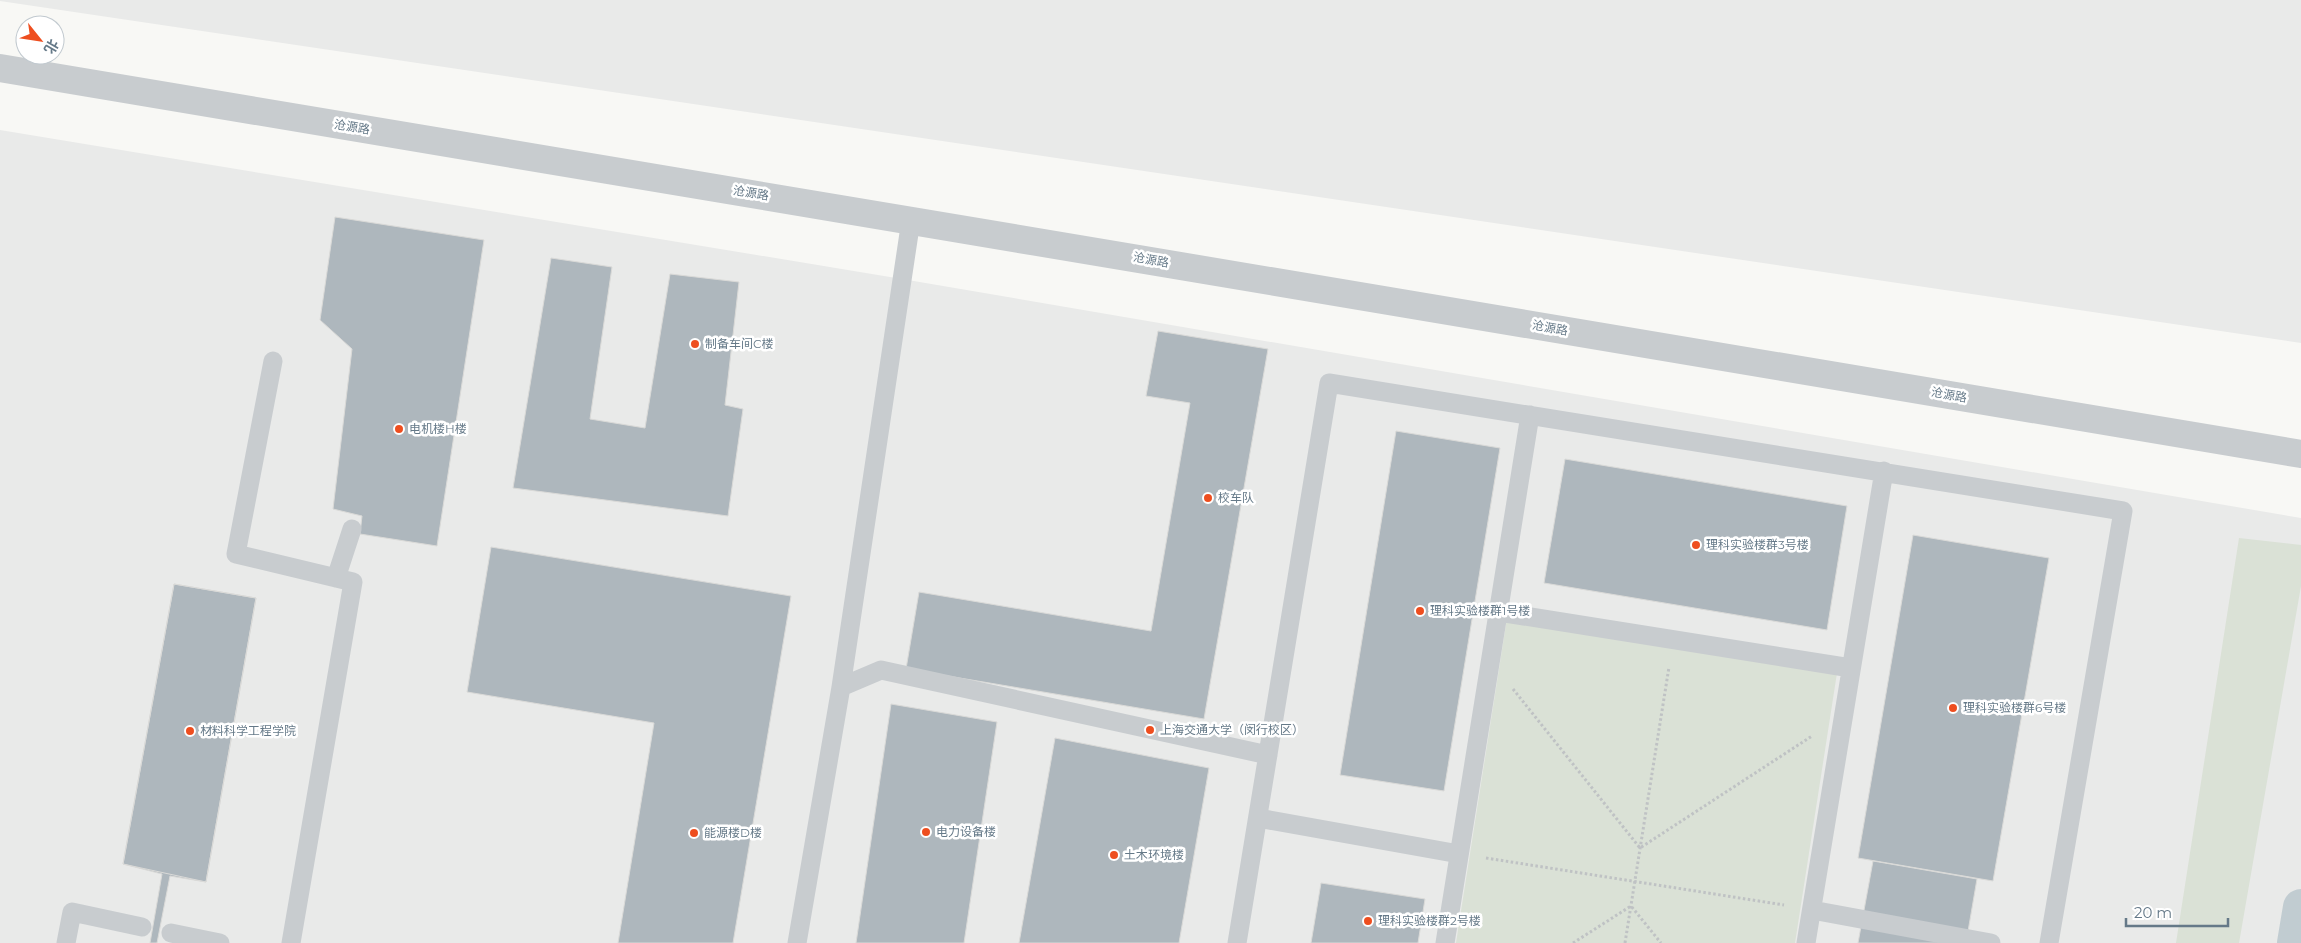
<svg xmlns="http://www.w3.org/2000/svg" width="2301" height="943" font-family="Montserrat,'Noto Sans SC',sans-serif">
	<rect width="100%" height="100%" fill="#f8f8f5"/>
	<path fill="#e9eae9" d="M0,0H2301V343L0,1Z
		M0,130L902,279L2301,518V943H0Z"/>
	<path fill="#dae1d6" d="M2239,538L2301,545V586L2239,943H2176Z
		M1507,618L1837,673L1795,943H1456Z"/>
	<g fill="none" stroke-linecap="round" stroke-linejoin="round">
		<path stroke="#c1ccd1" stroke-width="36" d="M2295,943L2301,907"/>
	</g>
	<path fill="#aeb7bd" stroke="#dadad8" d="M335,217L484,240L437,546L360,534L362,516L333,509L352,349L320,320Z
		M551,258L612,267L590,419L645,428L670,274L739,282L725,405L743,409L728,516L513,488Z
		M1158,331L1268,349L1204,719L906,669L919,592L1151,631L1190,403L1146,396Z
		M1396,431L1500,448L1444,791L1340,775Z
		M1565,459L1847,506L1827,630L1544,583Z
		M1913,535L2049,558L1993,881L1858,858Z
		M491,547L791,596L733,943H618L654,723L467,692Z
		M174,584L256,598L206,882L170,876L157,943H150L162,874L123,864Z
		M174,584L256,598L206,882L123,864Z
		M891,704L997,722L964,943H856Z
		M1055,738L1209,768L1179,943H1019Z
		M1873,861L1977,879L1966,943H1858Z
		M1321,883L1425,899L1418,943H1311Z"/>
	<g fill="none" stroke-linecap="round" stroke-linejoin="round">
		<path stroke="#bfc2c4" stroke-width="3" stroke-dasharray="2.5 2.5" stroke-linecap="butt" d="M1513,689L1640,848L1812,736
			M1486,858L1784,905
			M1573,943L1631,906L1661,943
			M1625,943L1669,667"/>
		<path stroke="#c8cccf" stroke-width="19" d="M273,361L236,554L353,582L291,943
			M336,578L352,529
			M1499,612L1851,668
			M841,687L881,670L1268,755
			M1258,818L1459,854
			M1812,910L1991,943
			M171,933L220,943
			M66,943L72,912L142,927
			M797,943L841,687L911,220
			M1237,943L1329,383L2123,511L2049,943
			M1445,943L1530,415
			M1806,943L1884,471"/>
		<path stroke="#c8cccf" stroke-width="28" d="M0,68L2301,454"/>
	</g>
	<g fill="#ee4e1f" stroke="#fff" stroke-width="2">
		<circle cx="695" cy="344" r="5"/>
		<circle cx="399" cy="429" r="5"/>
		<circle cx="1208" cy="498" r="5"/>
		<circle cx="1696" cy="545" r="5"/>
		<circle cx="1420" cy="611" r="5"/>
		<circle cx="1953" cy="708" r="5"/>
		<circle cx="1150" cy="730" r="5"/>
		<circle cx="190" cy="731" r="5"/>
		<circle cx="926" cy="832" r="5"/>
		<circle cx="694" cy="833" r="5"/>
		<circle cx="1114" cy="855" r="5"/>
		<circle cx="1368" cy="921" r="5"/>
	</g>
	<g text-anchor="middle" stroke-width="5" stroke-linejoin="round" paint-order="stroke">
		<g font-size="12" fill="#657988" stroke="#fff">
			<text transform="translate(352 127) rotate(9)" y="4">沧源路</text>
			<text transform="translate(751 193) rotate(9)" y="4">沧源路</text>
			<text transform="translate(1151 260) rotate(10)" y="4">沧源路</text>
			<text transform="translate(1550 328) rotate(10)" y="4">沧源路</text>
			<text transform="translate(1949 395) rotate(10)" y="4">沧源路</text>
		</g>
		<g font-size="12" fill="#657988" stroke="#fff" text-anchor="start">
			<text x="705" y="348">制备车间C楼</text>
			<text x="409" y="433">电机楼H楼</text>
			<text x="1218" y="502">校车队</text>
			<text x="1706" y="549">理科实验楼群3号楼</text>
			<text x="1430" y="615">理科实验楼群1号楼</text>
			<text x="1963" y="712">理科实验楼群6号楼</text>
			<text x="1160" y="734">上海交通大学（闵行校区）</text>
			<text x="200" y="735">材料科学工程学院</text>
			<text x="936" y="836">电力设备楼</text>
			<text x="704" y="837">能源楼D楼</text>
			<text x="1124" y="859">土木环境楼</text>
			<text x="1378" y="925">理科实验楼群2号楼</text>
		</g>
	</g>
	<g transform="translate(40 40) rotate(120)"><circle r="24" fill="#ffffff" stroke="#c1c9cf"/>
	<path d="M0-4L9 19L0 12L-9 19Z" fill="#ee4e1f"/>
	<text y="-8" font-size="14" font-weight="bold" text-anchor="middle" fill="#657988">北</text>
	</g>
	<path d="M2126 918v8h102v-8" fill="none" stroke="#657988" stroke-width="2.5"/>
	<text x="2134" y="918" font-size="15" fill="#657988" stroke="#ffffff" stroke-width="4" paint-order="stroke">20 m</text>
</svg>
